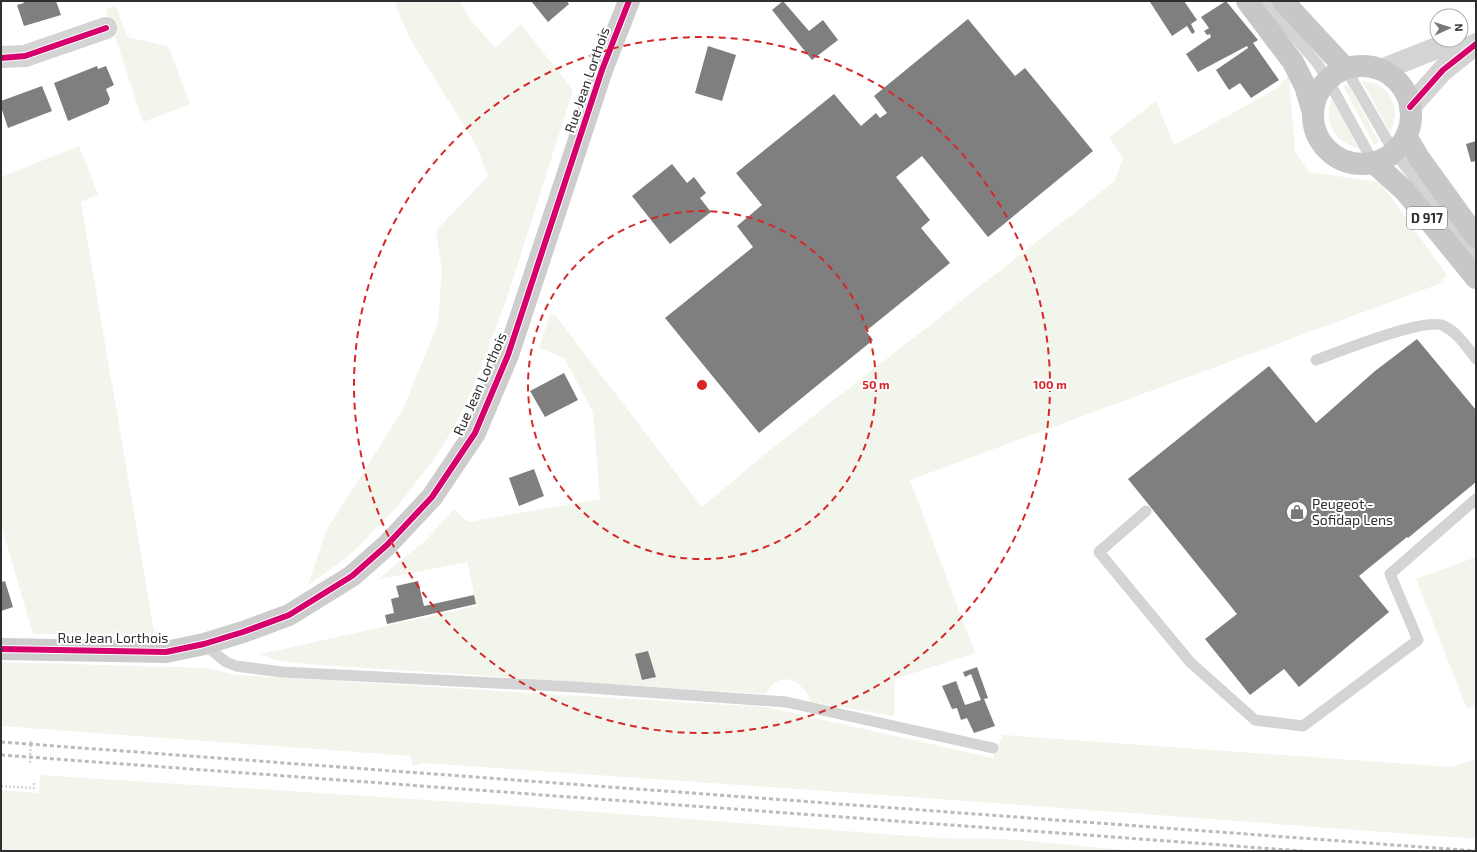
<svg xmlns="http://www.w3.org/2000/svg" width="1477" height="852" font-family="'Exo 2',sans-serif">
	<rect width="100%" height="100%" fill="#fff"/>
	<path fill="#f2f5ec" d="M394,1H460L470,19L495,48L521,24L573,90L507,298L478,376L455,426L434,459L397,507L349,556L308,585L326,531L403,409L438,323L442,270L436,231L488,176L476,145L409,37Z
		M116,6L127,37L168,46L190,104L143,122L106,9Z
		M1289,75L1295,152L1309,172L1380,182L1447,275L1439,284L910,480L975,653L895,679L894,716L811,702C806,687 789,671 773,684C770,686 768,691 765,694L305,664L275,660L260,654L477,606L467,562L377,580L425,541L454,509L468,522L600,499L593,412L564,358L539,348L550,314L556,316L702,507L771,449L1115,181L1123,158L1109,137L1156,101L1174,145L1276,89Z
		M1362,81C1391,82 1402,109 1390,133Z
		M1348,84L1379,142L1374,145L1343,86Z
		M1332,99L1358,148C1335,142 1322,121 1332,99Z
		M79,146L98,194L81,202L154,631L171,634L157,636L33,634L1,525V177Z
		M1476,557V706L1467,709L1416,579Z
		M1,662L208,668L236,675L766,707L993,758L1003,735L1451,767L1476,759V839C1125,812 774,787 424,763L412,766L411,756L1,726Z
		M40,775L489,804L937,838L1005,839L1136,851H1V790L39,793Z"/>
	<path fill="#7f7f7f" d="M23,1H56L61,15L24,26L17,5L24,3Z
		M531,1H567L569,4L548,22Z
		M783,1L809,31L823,20L838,40L812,60L772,10Z
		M1151,1H1184L1197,20L1191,24L1195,32L1192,34L1187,26L1172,36L1150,2Z
		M1226,1L1258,40L1253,43L1279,80L1251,98L1240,83L1229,90L1216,70L1248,48L1247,46L1198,72L1186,54L1211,37L1210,34L1207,35L1204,31L1209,28L1201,17Z
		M968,19L1015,76L1025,68L1093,151L988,237L922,156L896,177L930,220L921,228L950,263L866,331L873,340L759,433L665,318L753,247L737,226L762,205L736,173L834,94L861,126L876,113L880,118L887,113L874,96Z
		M708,46L736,55L722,101L695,93Z
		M97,66L98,69L106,66L114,85L106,89L110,99L108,104L68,121L54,83Z
		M42,86L52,111L8,128L1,107V101Z
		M1476,141V161L1471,162L1466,144Z
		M672,164L687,183L694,177L706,193L700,198L711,212L670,244L632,196Z
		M1417,339L1476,410V482L1408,538L1407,537L1359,576L1389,612L1299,687L1284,669L1250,695L1205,639L1237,614L1128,479L1269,366L1316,423L1375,371Z
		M564,373L578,400L545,417L530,391Z
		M534,469L544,496L519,506L509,478Z
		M5,581L13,607L1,611V582Z
		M418,581L424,606L474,595L476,604L387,624L385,615L394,613L391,599L399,597L396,586Z
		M648,651L656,677L642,680L635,654Z
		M977,667L988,698L984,699L995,726L974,733L967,718L961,720L957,708L952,709L942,686L956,681L965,705L981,700L971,674L965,677L963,672Z"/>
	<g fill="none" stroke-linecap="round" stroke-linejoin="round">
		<path stroke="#d4d4d4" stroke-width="2.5" stroke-dasharray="2 2" stroke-linecap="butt" d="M30,763L31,739
			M1,786L34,788V782"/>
		<path stroke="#d4d4d4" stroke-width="11" d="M1264,1L1317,63L1328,80L1373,162
			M1346,69L1394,152L1476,255
			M1316,360C1339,352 1426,316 1444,326C1458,333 1467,347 1476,359
			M1146,511L1099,552L1190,662L1255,720L1303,726L1418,640L1390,574L1476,499
			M204,644L226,662L236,666L282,672L576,687L786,702L993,748"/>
		<path stroke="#d4d4d4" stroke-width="22" d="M2,57L25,56L106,28
			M1381,70L1457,40
			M1410,107L1443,70L1476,44"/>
		<path stroke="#cdcdcd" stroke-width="22" d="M1,649L166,652L204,644L243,632L289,615L352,576L387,545L432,497L475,433L508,355L602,70L629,1"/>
		<path stroke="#c7c7c7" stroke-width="22" d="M1247,1L1293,62L1305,86L1313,113
			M1283,1L1346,69
			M1313 115a49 49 0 1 1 98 0a49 49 0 1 1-98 0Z
			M1406,136L1419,158L1476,237
			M1373,162L1405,191L1476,278"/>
		<path stroke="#bbb" stroke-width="3" stroke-dasharray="4 3" stroke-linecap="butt" d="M1,742L1476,851
			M1,755L1303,851"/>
		<g stroke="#fff" stroke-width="8">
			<path id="cycleway" d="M1,58L25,56L106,28
				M1410,107L1443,70L1476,44
				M1,649L166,652L204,644L243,632L289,615L352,576L387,545L432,497L475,433L508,355L602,70L629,1"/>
		</g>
		<use href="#cycleway" stroke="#d6006c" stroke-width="6"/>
	</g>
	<g fill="none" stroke="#d62828" stroke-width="2" stroke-dasharray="7 5">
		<circle cx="702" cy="385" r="174"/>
		<circle cx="702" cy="385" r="348"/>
	</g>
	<defs>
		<g id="shop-ring" transform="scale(1.15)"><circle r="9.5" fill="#fff" stroke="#787878" stroke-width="1.5"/><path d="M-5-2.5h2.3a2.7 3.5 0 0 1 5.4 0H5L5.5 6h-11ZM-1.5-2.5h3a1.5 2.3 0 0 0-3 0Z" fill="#787878"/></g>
	</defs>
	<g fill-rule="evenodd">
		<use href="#shop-ring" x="1297" y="512"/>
	</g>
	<g text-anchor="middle" stroke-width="4" stroke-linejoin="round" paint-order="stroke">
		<rect fill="#fff" stroke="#6d6d6d" stroke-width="1" x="1407" y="207" width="40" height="22" rx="3"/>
		<g font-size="13" font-weight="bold" fill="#2f2f2f">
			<text x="1427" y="223">D 917</text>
		</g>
		<g font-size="14" fill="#2f2f2f" stroke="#fff">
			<text transform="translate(587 80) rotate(-71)" y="5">Rue Jean Lorthois</text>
			<text transform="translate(480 384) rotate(-66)" y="5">Rue Jean Lorthois</text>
			<text x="113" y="643">Rue Jean Lorthois</text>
		</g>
		<g font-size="14" fill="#2f2f2f" stroke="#fff" text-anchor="start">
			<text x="1312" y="509">Peugeot -<tspan x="1312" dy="16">Sofidap Lens</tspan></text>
		</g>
	</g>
	<circle cx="702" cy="385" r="6" fill="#d62828" stroke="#fff" stroke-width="2"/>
	<g font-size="12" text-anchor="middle" font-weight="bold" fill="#d62828" stroke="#fff" stroke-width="4" stroke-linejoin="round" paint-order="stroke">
		<text x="876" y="389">50 m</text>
		<text x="1050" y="389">100 m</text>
	</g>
	<rect width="1477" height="852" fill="none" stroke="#2f2f2f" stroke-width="4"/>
	<g transform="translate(1449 28) rotate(87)"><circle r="19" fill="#ffffff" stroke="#acacac"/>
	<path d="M0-3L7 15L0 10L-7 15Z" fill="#787878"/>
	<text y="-6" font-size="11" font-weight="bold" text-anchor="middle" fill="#2f2f2f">N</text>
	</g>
</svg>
